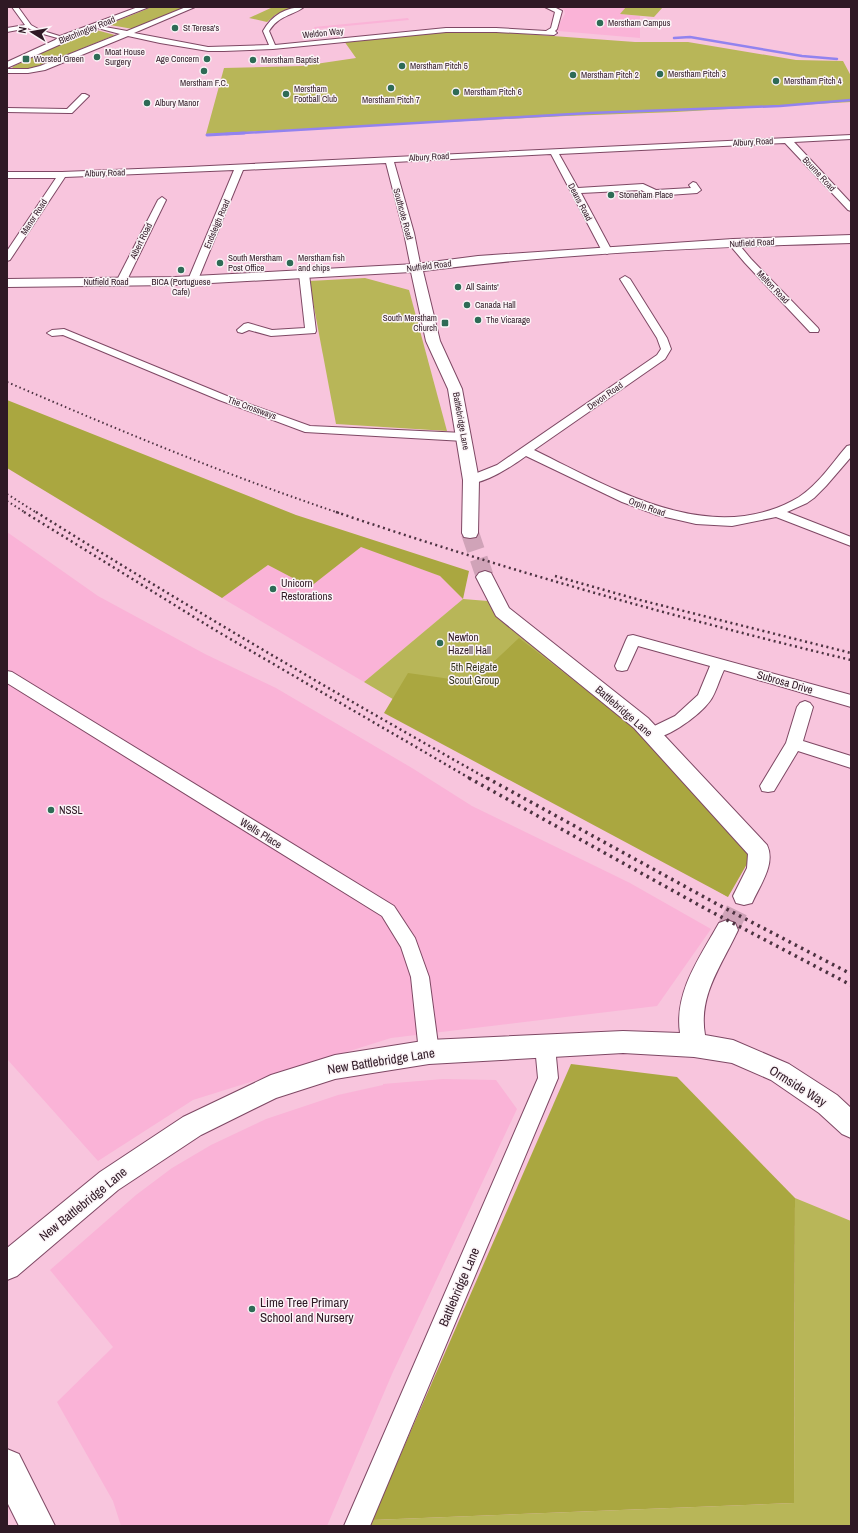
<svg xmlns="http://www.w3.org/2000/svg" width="858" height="1533" font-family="'Archivo Narrow',sans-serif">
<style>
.built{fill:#fab3d7}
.green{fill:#b8b658}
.forest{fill:#aaa740}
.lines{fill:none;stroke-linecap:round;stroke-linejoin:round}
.stream-far1{stroke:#9283ef;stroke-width:2.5}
.stream{stroke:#9283ef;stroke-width:3}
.tertiary-tunnel-far1{stroke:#d0a3b8;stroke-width:18;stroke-dasharray:18 9;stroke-linecap:butt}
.tertiary-tunnel{stroke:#d0a3b8;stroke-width:22;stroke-dasharray:22 12;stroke-linecap:butt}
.minor-casing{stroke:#7e4864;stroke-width:2}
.tertiary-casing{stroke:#7e4864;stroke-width:2}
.primary-casing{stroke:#7e4864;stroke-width:2}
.minor{fill:#fff;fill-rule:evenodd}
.tertiary{fill:#fff;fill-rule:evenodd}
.primary{fill:#fff;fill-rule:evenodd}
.rail-far2{stroke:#4c3240;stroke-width:2;stroke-dasharray:1.5 3;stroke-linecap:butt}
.rail-far1{stroke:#4c3240;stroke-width:2.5;stroke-dasharray:2 3.5;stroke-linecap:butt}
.rail{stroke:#4c3240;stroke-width:3.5;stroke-dasharray:2.5 4.5;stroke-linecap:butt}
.poi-dot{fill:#2e6b56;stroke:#fbf4f7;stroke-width:1.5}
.labels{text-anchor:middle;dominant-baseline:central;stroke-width:3;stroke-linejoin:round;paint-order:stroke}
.far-poi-label{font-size:9px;fill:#2f1925;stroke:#fbf4f7;text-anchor:start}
.far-street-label{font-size:9px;fill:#2f1925;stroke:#fbf4f7}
.poi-label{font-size:11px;fill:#2f1925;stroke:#fbf4f7;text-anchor:start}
.park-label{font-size:11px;fill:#34341d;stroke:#fbf4f7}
.street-label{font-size:11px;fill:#2f1925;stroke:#fbf4f7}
.near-street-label{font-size:13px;fill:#2f1925;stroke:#fbf4f7}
.near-poi-label{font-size:13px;fill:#2f1925;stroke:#fbf4f7;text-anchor:start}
</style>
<rect width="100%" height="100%" fill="#f8c5dd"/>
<!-- built -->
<g class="built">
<path d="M 560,7 L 626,7 L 621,14 L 640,16 L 640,38 L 558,31 L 556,30 L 565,14 L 564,10 Z"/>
<path d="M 408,18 L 409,20 L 315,29 L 314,27 Z"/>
<path d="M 7,532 L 98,596 L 205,654 L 276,688 L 412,768 L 472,806 L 630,883 L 711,929 L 657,1006 L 391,1038 L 193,1100 L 98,1161 L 7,1059 Z"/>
<path d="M 361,546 L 440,576 L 463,599 L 364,682 L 222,598 L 268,565 L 311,586 Z"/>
<path d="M 443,1079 L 496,1080 L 517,1109 L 392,1374 L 327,1526 L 121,1526 L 113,1501 L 57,1402 L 113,1347 L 50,1270 L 136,1195 L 172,1168 L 211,1145 L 266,1119 L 338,1095 L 383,1085 L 383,1084 Z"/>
</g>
<!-- green -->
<g class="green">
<path d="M 152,7 L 186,7 L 133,29 L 110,25 L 112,23 Z"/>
<path d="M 273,7 L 292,8 L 275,15 L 267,22 L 249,18 Z"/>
<path d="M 626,7 L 663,7 L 654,17 L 620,14 Z"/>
<path d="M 96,30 L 115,35 L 34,68 L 23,70 L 14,69 L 12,67 L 61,43 Z"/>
<path d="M 451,32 L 498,32 L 635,42 L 688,42 L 796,60 L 843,61 L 851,76 L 851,102 L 675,112 L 566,116 L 206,134 L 224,68 L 302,66 L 356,58 L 344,41 Z"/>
<path d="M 365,278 L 409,290 L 447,431 L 336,424 L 309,281 Z"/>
<path d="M 463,599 L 488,601 L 657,745 L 728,897 L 364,682 Z"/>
<path d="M 795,1198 L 851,1221 L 851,1526 L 369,1526 L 372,1520 L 794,1503 Z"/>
</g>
<!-- forest -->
<g class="forest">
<path d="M 7,400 L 296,515 L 469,571 L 463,599 L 440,576 L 361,547 L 310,587 L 268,565 L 222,598 L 7,468 Z"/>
<path d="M 519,638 L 657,745 L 751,857 L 728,897 L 384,713 L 408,673 L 472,682 Z"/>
<path d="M 571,1064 L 677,1077 L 795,1198 L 794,1503 L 372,1520 Z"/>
</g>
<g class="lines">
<!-- stream-far1 -->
<g class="stream-far1">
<path d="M 674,38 L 690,37 L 802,56 L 837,59"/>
<path d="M 226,134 L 590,113 L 780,106 L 851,100"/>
</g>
<!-- stream -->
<path class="stream" d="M 207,135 L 244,133"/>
<!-- tertiary-tunnel-far1 -->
<path class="tertiary-tunnel-far1" d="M 470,533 L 485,577"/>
<!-- tertiary-tunnel -->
<path class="tertiary-tunnel" d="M 727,930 L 744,896"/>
<!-- minor casing -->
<g class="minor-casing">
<g id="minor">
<path d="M 12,7 L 18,7 L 31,25 L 40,30 L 66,38 L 61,39 L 36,32 L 28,28 L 7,32 L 7,28 L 25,25 Z"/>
<path d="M 186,7 L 195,7 L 134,33 L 208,47 L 269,45 L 263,31 C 272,15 286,7 304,7 C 292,16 279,15 269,31 L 275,45 L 446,28 L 496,28 L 546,31 L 551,28 L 555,12 L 545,7 L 554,7 L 562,11 L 557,29 L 555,31 L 557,33 L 554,35 L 496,32 L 446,32 L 273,49 L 224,51 L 208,51 L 160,43 L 128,36 L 45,70 L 28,73 L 7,73 L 7,69 L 28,69 L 40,66 L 120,34 L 94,27 L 94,25 L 127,31 Z"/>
<path d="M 82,94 L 85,94 L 89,96 L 72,113 L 69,113 L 7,112 L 7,108 L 67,109 Z"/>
<path d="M 851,135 L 851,139 L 794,142 L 851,203 L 851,211 L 848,210 L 785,143 L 559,154 L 578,188 L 643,184 L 656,190 L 691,188 L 689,185 L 693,182 L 696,183 L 701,190 L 697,193 L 654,196 L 641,190 L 581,193 L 612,251 L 607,254 L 602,251 L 551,154 L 394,162 L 414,233 L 421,268 L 416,271 L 411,268 L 404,233 L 386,163 L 243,170 L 197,282 L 189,282 L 188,280 L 234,170 L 65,177 L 10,260 L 7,261 L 7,251 L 56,178 L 7,178 L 7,172 L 62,172 L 189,167 Z"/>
<path d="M 162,197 L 166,200 L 126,282 L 121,285 L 117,284 L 116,282 L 158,200 Z"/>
<path d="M 733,240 L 736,241 L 751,259 L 818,328 L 819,330 L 818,332 L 810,332 L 745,263 L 728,243 Z"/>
<path d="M 304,271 L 309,274 L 316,331 L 315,333 L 271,336 L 249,330 L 242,333 L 238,332 L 237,330 L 244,324 L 248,323 L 272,330 L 305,328 L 299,274 Z"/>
<path d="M 625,276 L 630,279 L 667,338 L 671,349 L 665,359 L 534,450 C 614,489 712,549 799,497 C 818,485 832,463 847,446 L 851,445 L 851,457 L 826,486 L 814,498 L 807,503 L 787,512 L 851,537 L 851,546 L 776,517 L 732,526 L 696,524 L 657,515 L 622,502 L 526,456 C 514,465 482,486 467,483 L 465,480 L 467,477 L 497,465 L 657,355 L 661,349 L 657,338 L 620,279 Z"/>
<path d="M 64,329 L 227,396 L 310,426 L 464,433 L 468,434 L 470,437 L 468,440 L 464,441 L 305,432 L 219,400 L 63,335 L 52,336 L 47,333 L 52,330 Z"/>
<path d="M 633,635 L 851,695 L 851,707 L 724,670 C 719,680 716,693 710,701 C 700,715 663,743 646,738 L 644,734 L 646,730 L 675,716 L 698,695 L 710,666 L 638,646 L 627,670 L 622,671 L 617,670 L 615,666 L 626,640 L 628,636 Z"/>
<path d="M 7,671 L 12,672 L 394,906 L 415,938 L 429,977 L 439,1052 L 436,1059 L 429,1061 L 422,1059 L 419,1052 L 411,977 L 401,947 L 382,916 L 7,683 Z"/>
<path d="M 805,701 L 810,703 L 813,707 L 803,741 L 851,756 L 851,768 L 798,751 L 774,791 L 768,792 L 762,791 L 760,786 L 786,743 L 797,707 L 800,703 Z"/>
<path d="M 545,1037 L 552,1039 L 555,1046 L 558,1078 L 370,1526 L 344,1526 L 538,1078 L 535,1046 L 538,1039 Z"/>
</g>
</g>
<!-- tertiary casing -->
<g class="tertiary-casing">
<g id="tertiary">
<path d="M 138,7 L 149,7 L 66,40 L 61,44 L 7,68 L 7,62 L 55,40 L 60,36 Z"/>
<path d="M 851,235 L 851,243 C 709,247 564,253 423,271 L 440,341 L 462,389 L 479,480 L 478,533 L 476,537 L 470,538 L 464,537 L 462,533 L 463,480 L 448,389 L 426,341 L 411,272 L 175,285 L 7,287 L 7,279 L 175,277 L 416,264 L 478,256 L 733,239 Z"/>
<path d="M 485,571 L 491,573 L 509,608 L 648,718 L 767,845 C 776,864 760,885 752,903 L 744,905 L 736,903 L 733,896 L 747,868 L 748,854 L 634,728 L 496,616 L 476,577 L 479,573 Z"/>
<path d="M 727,920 L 735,923 L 738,930 C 722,965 698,995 705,1035 L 733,1040 L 789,1064 L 837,1095 L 851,1108 L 851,1138 L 842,1134 L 819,1113 L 771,1080 L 732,1063 L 694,1057 L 623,1053 L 429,1064 L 335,1079 L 276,1098 L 201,1135 L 118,1190 L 17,1276 L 7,1280 L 7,1248 L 100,1172 L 183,1117 L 271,1075 L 335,1055 L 429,1040 L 623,1031 L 680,1033 C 674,992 700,957 719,923 Z"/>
</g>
</g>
<!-- primary casing -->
<g class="primary-casing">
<path id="primary" d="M 7,1449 L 19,1454 L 55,1526 L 19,1526 L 7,1502 Z"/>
</g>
<!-- minor -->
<use href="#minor" class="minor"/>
<!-- tertiary -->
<use href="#tertiary" class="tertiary"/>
<!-- primary -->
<use href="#primary" class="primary"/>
<!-- rail-far2 -->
<g class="rail-far2">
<path d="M 7,382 C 116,429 226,475 339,513"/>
<path d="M 7,494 L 37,513"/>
<path d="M 7,501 L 26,513"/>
</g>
<!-- rail-far1 -->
<g class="rail-far1">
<path d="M 24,512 L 215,630 L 471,779"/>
<path d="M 36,512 C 184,605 335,693 488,779"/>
<path d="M 336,512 C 506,570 676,618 851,660"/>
<path d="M 555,576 L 640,600 L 851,653"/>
</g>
<!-- rail -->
<g class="rail">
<path d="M 469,778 L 708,910 L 851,985"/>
<path d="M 487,778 L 717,904 L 851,974"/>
</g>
</g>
<!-- markers -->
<g class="poi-dot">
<circle cx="600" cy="23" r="4"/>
<circle cx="175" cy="28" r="4"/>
<circle cx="97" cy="57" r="4"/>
<rect x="22" y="55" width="8" height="8" rx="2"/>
<circle cx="207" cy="59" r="4"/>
<circle cx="253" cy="60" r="4"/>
<circle cx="402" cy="66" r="4"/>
<circle cx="204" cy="71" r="4"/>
<circle cx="660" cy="74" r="4"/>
<circle cx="573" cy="75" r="4"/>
<circle cx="776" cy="81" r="4"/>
<circle cx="391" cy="88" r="4"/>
<circle cx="456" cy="92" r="4"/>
<circle cx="286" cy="94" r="4"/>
<circle cx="147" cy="103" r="4"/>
<circle cx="611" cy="195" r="4"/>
<circle cx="220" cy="263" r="4"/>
<circle cx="290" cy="263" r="4"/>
<circle cx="181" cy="270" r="4"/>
<circle cx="458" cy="287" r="4"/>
<circle cx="467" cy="305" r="4"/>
<circle cx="478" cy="320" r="4"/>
<rect x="441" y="319" width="8" height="8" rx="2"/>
<circle cx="273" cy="589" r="4"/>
<circle cx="440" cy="643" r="4"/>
<circle cx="51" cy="810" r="4"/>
<circle cx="252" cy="1309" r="4"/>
</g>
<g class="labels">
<!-- far-poi labels -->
<g class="far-poi-label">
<text x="608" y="23">Merstham Campus</text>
<text x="183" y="28">St Teresa's</text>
<text x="105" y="52">Moat House<tspan x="105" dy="10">Surgery</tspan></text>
<text x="34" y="59">Worsted Green</text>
<text x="199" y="59" text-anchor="end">Age Concern</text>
<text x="261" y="60">Merstham Baptist</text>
<text x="410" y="66">Merstham Pitch 5</text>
<text x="668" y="74">Merstham Pitch 3</text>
<text x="581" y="75">Merstham Pitch 2</text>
<text x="784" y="81">Merstham Pitch 4</text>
<text x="204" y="83" text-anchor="middle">Merstham F.C.</text>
<text x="294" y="89">Merstham<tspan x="294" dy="10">Football Club</tspan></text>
<text x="464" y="92">Merstham Pitch 6</text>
<text x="391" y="100" text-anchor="middle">Merstham Pitch 7</text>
<text x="155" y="103">Albury Manor</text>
<text x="619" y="195">Stoneham Place</text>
<text x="228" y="258">South Merstham<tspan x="228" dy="10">Post Office</tspan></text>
<text x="298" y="258">Merstham fish<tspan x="298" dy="10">and chips</tspan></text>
<text x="181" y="282" text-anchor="middle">BICA (Portuguese<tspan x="181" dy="10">Cafe)</tspan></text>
<text x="466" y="287">All Saints'</text>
<text x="475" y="305">Canada Hall</text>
<text x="437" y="318" text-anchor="end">South Merstham<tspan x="437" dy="10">Church</tspan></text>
<text x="486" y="320">The Vicarage</text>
</g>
<!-- far-street labels -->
<g class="far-street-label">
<text transform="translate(87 30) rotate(-22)">Bletchingley Road</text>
<text transform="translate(323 33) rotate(-6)">Weldon Way</text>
<text transform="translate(753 142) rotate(-3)">Albury Road</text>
<text transform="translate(429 157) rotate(-3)">Albury Road</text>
<text transform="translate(105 173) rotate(-2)">Albury Road</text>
<text transform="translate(819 174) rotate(47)">Bourne Road</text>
<text transform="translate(580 202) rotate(62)">Deans Road</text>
<text transform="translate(403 214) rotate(75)">Southcote Road</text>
<text transform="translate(34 217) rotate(-57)">Manor Road</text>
<text transform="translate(217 224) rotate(-67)">Endsleigh Road</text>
<text transform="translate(141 241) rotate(-64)">Albert Road</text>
<text transform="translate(752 243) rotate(-3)">Nutfield Road</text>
<text transform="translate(429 266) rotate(-7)">Nutfield Road</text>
<text x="106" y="282">Nutfield Road</text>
<text transform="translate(773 287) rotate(46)">Melton Road</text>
<text transform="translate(605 396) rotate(-35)">Devon Road</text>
<text transform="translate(252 408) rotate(20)">The Crossways</text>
<text transform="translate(461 421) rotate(80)">Battlebridge Lane</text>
<text transform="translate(647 507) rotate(20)">Orpin Road</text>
</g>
<!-- poi labels -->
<g class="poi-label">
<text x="281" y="583">Unicorn<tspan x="281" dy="13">Restorations</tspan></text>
<text x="448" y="637">Newton<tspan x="448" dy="13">Hazell Hall</tspan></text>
<text x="59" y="810">NSSL</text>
</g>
<!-- park labels -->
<g class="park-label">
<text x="474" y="667">5th Reigate<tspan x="474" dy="13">Scout Group</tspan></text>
</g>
<!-- street labels -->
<g class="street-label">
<text transform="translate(785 682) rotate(16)">Subrosa Drive</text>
<text transform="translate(624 711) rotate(41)">Battlebridge Lane</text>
<text transform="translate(261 833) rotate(32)">Wells Place</text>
</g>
<!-- near-street labels -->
<g class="near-street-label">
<text transform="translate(381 1061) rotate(-9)">New Battlebridge Lane</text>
<text transform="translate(798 1086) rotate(32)">Ormside Way</text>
<text transform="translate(83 1204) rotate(-39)">New Battlebridge Lane</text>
<text transform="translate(459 1287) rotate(-67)">Battlebridge Lane</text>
</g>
<!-- near-poi labels -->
<g class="near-poi-label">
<text x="260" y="1302">Lime Tree Primary<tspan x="260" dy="15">School and Nursery</tspan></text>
</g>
</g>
<!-- border -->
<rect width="858" height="1533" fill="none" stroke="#2f1925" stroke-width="16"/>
<!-- north arrow -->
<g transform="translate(32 32) rotate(281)" stroke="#fbf4f7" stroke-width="3" paint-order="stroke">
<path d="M0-3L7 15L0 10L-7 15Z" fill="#2f1925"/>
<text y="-6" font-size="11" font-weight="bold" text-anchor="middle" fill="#2f1925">N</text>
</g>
</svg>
